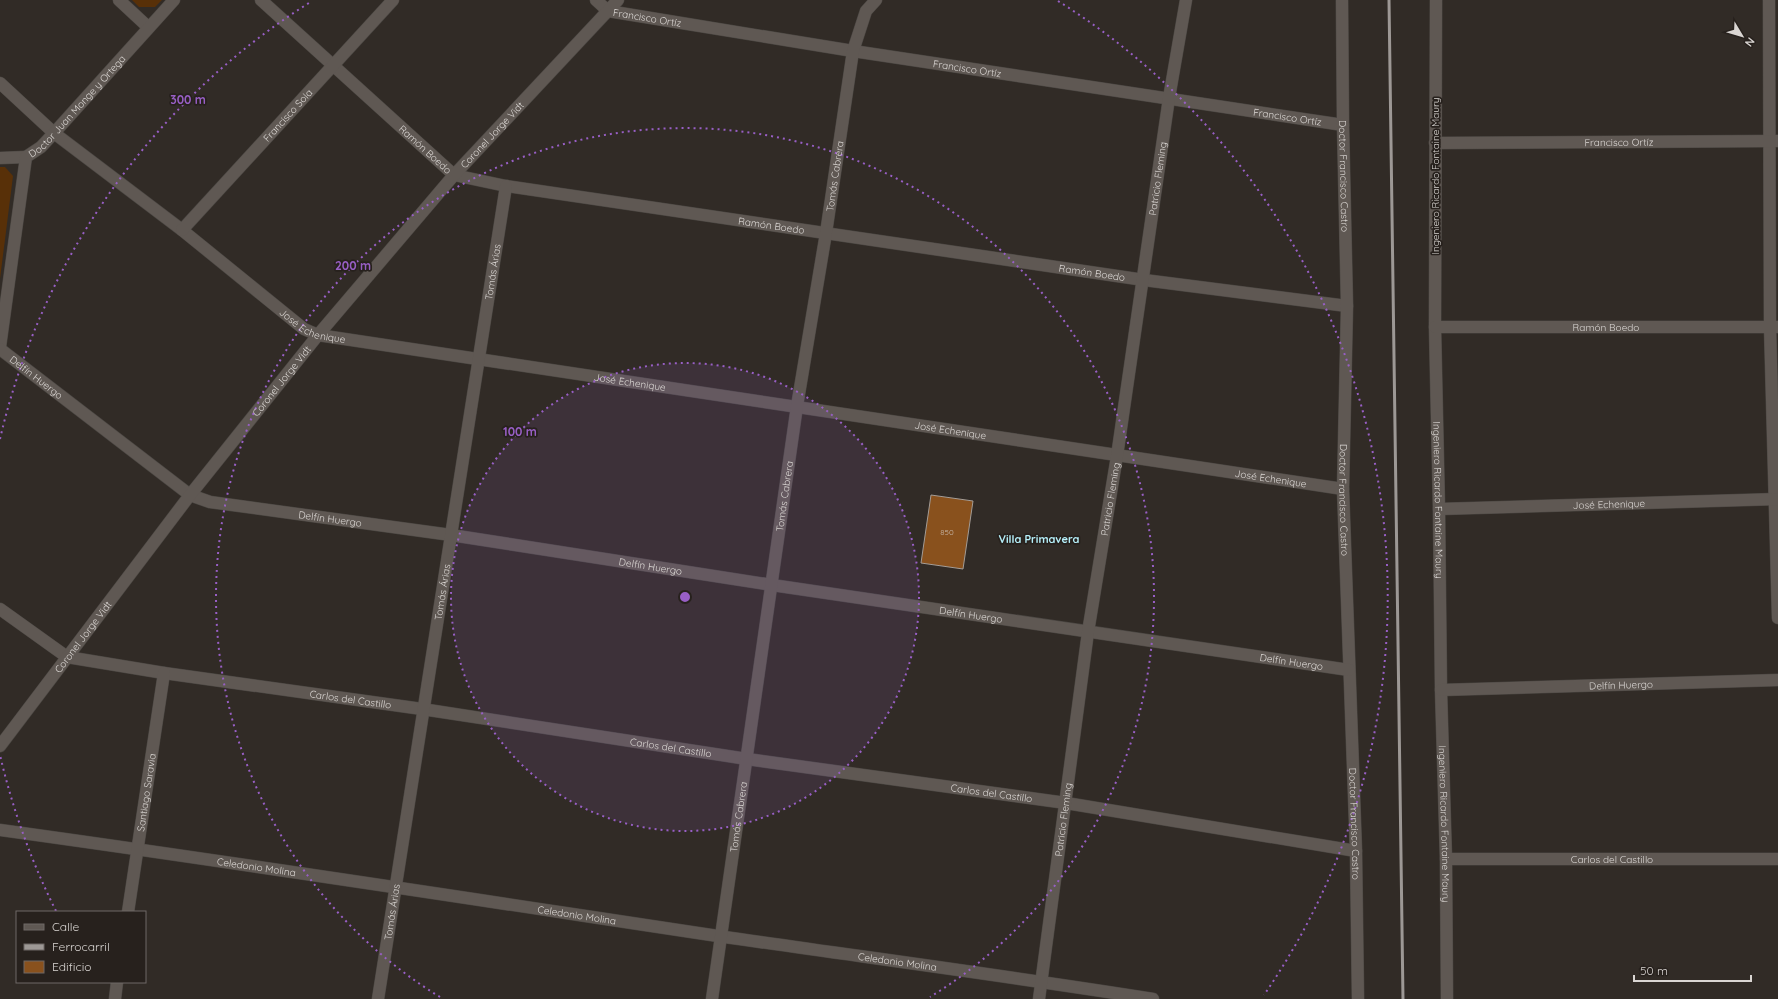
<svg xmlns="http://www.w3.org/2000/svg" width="1778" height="999" font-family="Quicksand,sans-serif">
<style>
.green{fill:#583008}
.building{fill:#89511d;stroke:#a39c96}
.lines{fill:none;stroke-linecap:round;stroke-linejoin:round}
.minor-casing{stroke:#4a4642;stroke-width:13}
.minor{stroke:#5f5853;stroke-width:12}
.rail{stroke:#9d9895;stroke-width:3}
.ring{fill:none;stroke:#985fc5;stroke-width:2;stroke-dasharray:2 4}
.labels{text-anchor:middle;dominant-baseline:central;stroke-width:3.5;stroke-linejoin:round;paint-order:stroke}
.number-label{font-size:8px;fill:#c6b5a6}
.street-label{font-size:10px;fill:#dad6d3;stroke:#27211d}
.neighbourhood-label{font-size:11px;font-weight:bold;fill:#b6f0fa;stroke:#27211d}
.centre{fill:#985fc5;stroke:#27211d;stroke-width:2}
.ring-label{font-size:12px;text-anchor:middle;font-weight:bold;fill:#985fc5;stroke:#27211d;stroke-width:3.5;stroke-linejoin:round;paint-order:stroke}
</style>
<rect width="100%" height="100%" fill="#312b26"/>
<!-- green -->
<g class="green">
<path d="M 132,0 L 162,0 L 155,7 L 139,7 Z"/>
<path d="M 0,167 L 5,167 L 13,176 L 0,279 Z"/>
</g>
<!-- building -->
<path class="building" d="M 931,495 L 973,501 L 963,569 L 921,563 Z"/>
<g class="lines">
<!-- minor casing -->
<g class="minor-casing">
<g id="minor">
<path d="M 119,0 L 148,27"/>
<path id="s1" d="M 261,0 L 454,175 L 506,186 L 1144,280 L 1347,306"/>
<path id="s2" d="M 596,0 L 608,11 L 853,51 L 1343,125"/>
<path id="s3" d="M 1342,0 L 1343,125 L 1347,306 L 1343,489 L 1356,851 L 1358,999"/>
<path id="s4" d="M 1436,0 L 1435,327 L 1439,509 L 1441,690 L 1446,859 L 1447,999"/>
<path d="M 1769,0 L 1770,327 L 1778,618"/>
<path id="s5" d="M 0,83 L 54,133 L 182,230 L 304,329 L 318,335 L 1343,489"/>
<path id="s6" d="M 1435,143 L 1777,141"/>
<path d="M 0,158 L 26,157"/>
<path id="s7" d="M 182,230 L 393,0"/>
<path id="s8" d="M 1435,327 L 1777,327"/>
<path id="s9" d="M 0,347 L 26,157 L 41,147 L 54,133 L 174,0"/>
<path id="s10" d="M 0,349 L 190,495 L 210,502 L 451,535 L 772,585 L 1349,670"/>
<path id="s11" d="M 1439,509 L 1778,499"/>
<path id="s12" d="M 0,609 L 67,657 L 164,673 L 422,709 L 747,759 L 1066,803 L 1356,851"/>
<path id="s13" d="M 1441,690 L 1778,680"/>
<path id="s14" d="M 0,746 L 190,495 L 318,335 L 454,175 L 618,0"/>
<path id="s15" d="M 0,830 C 240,863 479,900 718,936 C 863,957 1008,976 1153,999"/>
<path id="s16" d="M 1446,859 L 1778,859"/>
<path id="s17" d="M 128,912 L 164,673"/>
<path d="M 115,999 L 117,982"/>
<path id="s18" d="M 378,999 L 506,186"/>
<path id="s19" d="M 712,999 L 797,406 L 826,233 L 853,51 L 866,11 L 876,0"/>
<path id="s20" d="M 1039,999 L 1088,632 L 1117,456 L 1169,98 L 1186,0"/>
</g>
</g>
<!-- minor -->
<use href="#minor" class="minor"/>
<!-- rail -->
<path class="rail" d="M 1389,0 L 1403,999"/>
</g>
<!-- distance rings -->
<circle cx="685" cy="597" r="234" fill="#985fc5" fill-opacity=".12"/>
<g class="ring">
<circle cx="685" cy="597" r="234"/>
<path d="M440 997A469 469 0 1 1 930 997"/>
<path d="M56 911A703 703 0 0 1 0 755M0 439A703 703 0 0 1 312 1M1058 1A703 703 0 0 1 1264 995"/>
</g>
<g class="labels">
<!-- number labels -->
<g class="number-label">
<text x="947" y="532">850</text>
</g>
<!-- street labels -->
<g class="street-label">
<text stroke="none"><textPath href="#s2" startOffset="56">Francisco Ortíz</textPath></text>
<text stroke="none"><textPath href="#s2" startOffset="380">Francisco Ortíz</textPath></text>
<text stroke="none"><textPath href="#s9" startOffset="264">Doctor Juan Monge y Ortega</textPath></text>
<text stroke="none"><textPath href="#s7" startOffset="156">Francisco Sola</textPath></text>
<text stroke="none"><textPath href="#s2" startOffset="704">Francisco Ortíz</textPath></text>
<text stroke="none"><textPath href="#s14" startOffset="785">Coronel Jorge Vidt</textPath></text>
<text stroke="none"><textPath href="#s6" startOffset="184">Francisco Ortíz</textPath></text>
<text stroke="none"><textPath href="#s1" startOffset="222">Ramón Boedo</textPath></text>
<text stroke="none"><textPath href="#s19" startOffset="832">Tomás Cabrera</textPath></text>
<text stroke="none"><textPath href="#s3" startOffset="176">Doctor Francisco Castro</textPath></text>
<text transform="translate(1435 176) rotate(-90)">Ingeniero Ricardo Fontaine Maury</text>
<text stroke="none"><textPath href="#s20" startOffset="829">Patricio Fleming</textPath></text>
<text stroke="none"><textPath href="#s1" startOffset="582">Ramón Boedo</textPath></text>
<text stroke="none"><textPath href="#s18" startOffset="736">Tomás Árias</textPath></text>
<text stroke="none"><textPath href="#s1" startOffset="906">Ramón Boedo</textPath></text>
<text stroke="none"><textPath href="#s5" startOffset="398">José Echenique</textPath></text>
<text stroke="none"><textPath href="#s8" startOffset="171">Ramón Boedo</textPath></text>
<text stroke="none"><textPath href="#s10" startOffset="46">Delfín Huergo</textPath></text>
<text stroke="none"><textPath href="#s14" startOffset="461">Coronel Jorge Vidt</textPath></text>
<text stroke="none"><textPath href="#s5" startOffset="722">José Echenique</textPath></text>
<text stroke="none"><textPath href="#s5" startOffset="1046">José Echenique</textPath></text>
<text stroke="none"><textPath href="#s5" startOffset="1370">José Echenique</textPath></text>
<text stroke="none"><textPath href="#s19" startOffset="508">Tomás Cabrera</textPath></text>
<text stroke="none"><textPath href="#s20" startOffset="505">Patricio Fleming</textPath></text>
<text stroke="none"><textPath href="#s3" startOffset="500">Doctor Francisco Castro</textPath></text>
<text stroke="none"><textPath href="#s4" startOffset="500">Ingeniero Ricardo Fontaine Maury</textPath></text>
<text stroke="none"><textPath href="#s11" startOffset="170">José Echenique</textPath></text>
<text stroke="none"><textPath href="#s10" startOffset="382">Delfín Huergo</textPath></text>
<text stroke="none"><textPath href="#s10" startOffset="706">Delfín Huergo</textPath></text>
<text stroke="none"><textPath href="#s18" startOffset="412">Tomás Árias</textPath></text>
<text stroke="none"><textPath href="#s10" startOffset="1030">Delfín Huergo</textPath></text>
<text stroke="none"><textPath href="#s14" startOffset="137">Coronel Jorge Vidt</textPath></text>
<text stroke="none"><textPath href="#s10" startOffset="1354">Delfín Huergo</textPath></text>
<text stroke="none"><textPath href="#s13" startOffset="180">Delfín Huergo</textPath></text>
<text stroke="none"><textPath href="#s12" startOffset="369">Carlos del Castillo</textPath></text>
<text stroke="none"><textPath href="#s12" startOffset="693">Carlos del Castillo</textPath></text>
<text stroke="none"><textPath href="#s17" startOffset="121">Santiago Saravia</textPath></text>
<text stroke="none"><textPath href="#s12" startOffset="1017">Carlos del Castillo</textPath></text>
<text stroke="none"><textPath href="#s19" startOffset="184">Tomás Cabrera</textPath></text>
<text stroke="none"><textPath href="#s20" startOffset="181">Patricio Fleming</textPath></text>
<text stroke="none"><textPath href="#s3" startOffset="824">Doctor Francisco Castro</textPath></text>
<text stroke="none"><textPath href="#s4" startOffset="824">Ingeniero Ricardo Fontaine Maury</textPath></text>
<text stroke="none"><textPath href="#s16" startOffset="166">Carlos del Castillo</textPath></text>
<text stroke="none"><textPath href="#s15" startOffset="259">Celedonio Molina</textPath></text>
<text stroke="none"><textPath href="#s18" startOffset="88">Tomás Árias</textPath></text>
<text stroke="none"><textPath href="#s15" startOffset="583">Celedonio Molina</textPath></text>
<text stroke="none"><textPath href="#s15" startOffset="907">Celedonio Molina</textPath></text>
</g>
<!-- neighbourhood labels -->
<g class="neighbourhood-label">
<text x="1039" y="539">Villa Primavera</text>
</g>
</g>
<circle cx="685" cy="597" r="6" class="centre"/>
<g class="ring-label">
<text x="188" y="104">300 m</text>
<text x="353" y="270">200 m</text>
<text x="520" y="436">100 m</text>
</g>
<!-- legend -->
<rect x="16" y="911" width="130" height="72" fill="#27211d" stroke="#6f6966"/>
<rect x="24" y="924" width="20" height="6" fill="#5f5853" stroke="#6f6966"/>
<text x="52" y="931" font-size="12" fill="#dad6d3">Calle</text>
<rect x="24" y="944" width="20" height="6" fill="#9d9895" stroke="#6f6966"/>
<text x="52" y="951" font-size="12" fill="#dad6d3">Ferrocarril</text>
<rect x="24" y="961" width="20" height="12" fill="#89511d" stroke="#6f6966"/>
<text x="52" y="971" font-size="12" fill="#dad6d3">Edificio</text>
<!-- north arrow -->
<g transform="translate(1742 36) rotate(128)" stroke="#27211d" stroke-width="3" paint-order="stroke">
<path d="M0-3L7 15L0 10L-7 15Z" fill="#dad6d3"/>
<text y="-6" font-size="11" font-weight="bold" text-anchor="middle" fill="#dad6d3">N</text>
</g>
<!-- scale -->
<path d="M1634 975v6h117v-6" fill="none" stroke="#dad6d3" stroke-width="2"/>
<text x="1640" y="975" font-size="12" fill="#dad6d3" stroke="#27211d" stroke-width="3" paint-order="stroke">50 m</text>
</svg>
